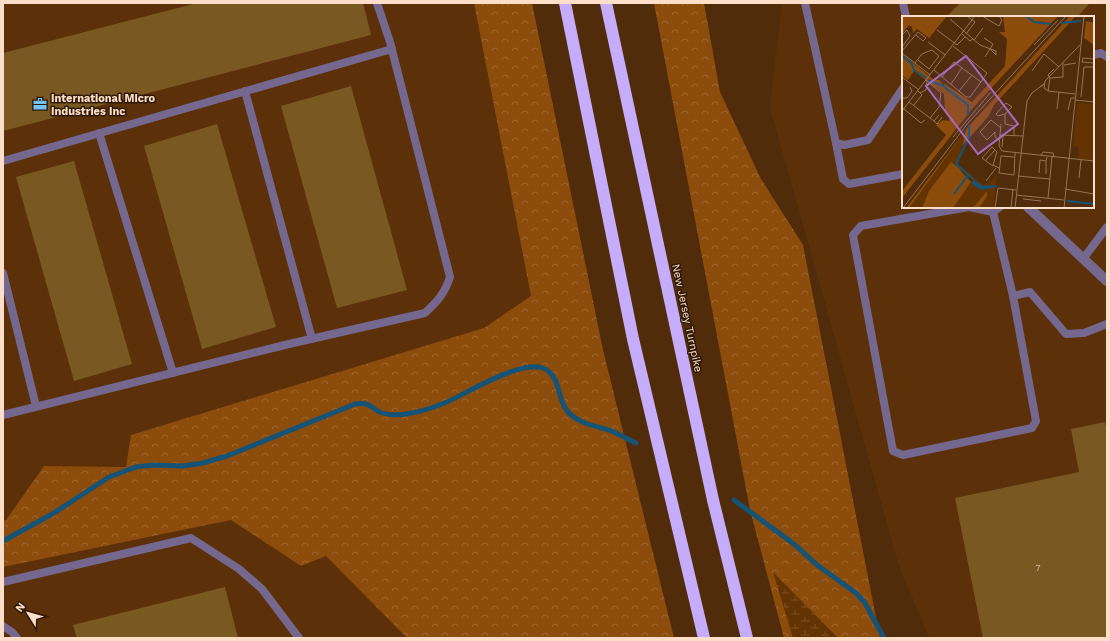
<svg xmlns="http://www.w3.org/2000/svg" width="1110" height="641" font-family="'Work Sans',sans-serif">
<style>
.built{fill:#5c310a;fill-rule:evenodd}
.forest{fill:url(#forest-crowns)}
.wetland{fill:url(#wetland-marsh)}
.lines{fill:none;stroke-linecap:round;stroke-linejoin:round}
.stream{stroke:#155476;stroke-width:5}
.building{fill:#795821}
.lane{stroke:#74688f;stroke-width:8}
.street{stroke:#74688f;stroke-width:10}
.highway{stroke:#c5adfb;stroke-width:12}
.labels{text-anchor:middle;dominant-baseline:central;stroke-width:3;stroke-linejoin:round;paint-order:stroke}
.number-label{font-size:9px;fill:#dcbd9f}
.poi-label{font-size:11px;font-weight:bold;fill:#fddfc9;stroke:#2e1807;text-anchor:start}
.street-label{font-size:11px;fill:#fddfc9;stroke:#2e1807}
.inset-river{fill:none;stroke:#155476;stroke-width:2}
.inset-road{fill:none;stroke:#967456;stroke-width:1}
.view{fill:#a86bc2;fill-opacity:0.15;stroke:#a86bc2;stroke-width:2}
.inset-edge{fill:none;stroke:#fddfc9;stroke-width:2}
</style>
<defs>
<pattern id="forest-crowns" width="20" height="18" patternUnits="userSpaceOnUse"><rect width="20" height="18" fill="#8c4c0b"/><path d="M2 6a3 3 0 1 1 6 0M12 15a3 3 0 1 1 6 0" fill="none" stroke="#9d652d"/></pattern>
<pattern id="wetland-marsh" width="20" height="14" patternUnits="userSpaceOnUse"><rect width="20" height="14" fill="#633302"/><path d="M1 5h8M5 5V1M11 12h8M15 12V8" fill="none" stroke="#7a5026"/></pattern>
</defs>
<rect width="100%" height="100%" fill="#512c0a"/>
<!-- built -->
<g class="built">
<path d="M 3,3 L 474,3 L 531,296 L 484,328 L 126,467 L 44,466 L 6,520 L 3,521 Z"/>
<path d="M 782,3 L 1107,3 L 1107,638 L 929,638 L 898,563 L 770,107 ZM 903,17 L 1093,17 L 1093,207 L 903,207 Z"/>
<path d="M 231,520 L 301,565 L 326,556 L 407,638 L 3,638 L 3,567 Z"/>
</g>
<!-- forest -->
<g class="forest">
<path d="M 474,3 L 532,3 L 603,350 L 674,638 L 407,638 L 326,556 L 301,566 L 231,520 L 3,567 L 3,521 L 6,520 L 44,466 L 126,467 L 131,435 L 484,328 L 531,296 Z"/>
<path d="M 654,3 L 704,3 L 720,92 L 761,179 L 803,245 L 880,638 L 784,638 L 750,510 Z"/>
</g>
<!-- wetland -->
<path class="wetland" d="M 773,572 L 838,638 L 793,638 Z"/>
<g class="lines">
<!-- stream -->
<g class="stream">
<path d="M 734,500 L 794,544 L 817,565 L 856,593 L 865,603 L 884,638"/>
<path d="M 3,541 L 54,513 L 109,477 L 136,467 L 153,465 L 183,466 L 203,463 L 227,456 L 355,404 C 373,402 369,408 382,413 C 400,419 431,409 447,402 C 469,392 521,360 543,368 C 562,376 556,399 568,412 C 580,425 599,426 614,432 C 622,436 629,440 636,443"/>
</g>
</g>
<!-- building -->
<g class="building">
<path d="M 197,3 L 363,3 L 371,35 L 3,131 L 3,53 Z"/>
<path d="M 960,3 L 1090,3 L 1077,17 L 946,17 Z"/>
<path d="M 351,86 L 407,290 L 337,308 L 281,106 Z"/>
<path d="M 217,124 L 276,327 L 202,349 L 144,146 Z"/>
<path d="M 74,161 L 132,364 L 74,381 L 16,177 Z"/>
<path d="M 1105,422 L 1107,431 L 1107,638 L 983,638 L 955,498 L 1079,472 L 1071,429 Z"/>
<path d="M 225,587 L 238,638 L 77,638 L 73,625 Z"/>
</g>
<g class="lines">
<!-- lane -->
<g class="lane">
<path d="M 805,3 L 836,143 L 844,145 L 868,140 L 903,88"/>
<path d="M 903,3 L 906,17"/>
<path d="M 1093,55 L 1101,53 L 1107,57"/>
<path d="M 245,91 L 312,339"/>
<path d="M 99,133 L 173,373"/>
<path d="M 836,143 L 843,179 L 849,184 L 903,174"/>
<path d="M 3,161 L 392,49"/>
<path d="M 1000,207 L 993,212 L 969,207 L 861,226 L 853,235 L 893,451 L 903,455 L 1032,428 L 1036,421 L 1013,296 L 1030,292 L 1066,334 L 1084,333 L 1107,324"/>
<path d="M 993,212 L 1013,296"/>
<path d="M 1083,259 L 1107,227"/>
<path d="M 3,273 L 36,406"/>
<path d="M 3,415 L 289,344 L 425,313 C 437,302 445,293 450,277 L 390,42 L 377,3"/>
<path d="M 3,582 L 191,538 L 239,569 L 262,589 L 299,638"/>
<path d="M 3,626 L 12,632 L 17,638"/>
</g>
<!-- street -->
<path class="street" d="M 1028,207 L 1107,281"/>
<!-- highway -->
<g class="highway">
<path d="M 565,3 L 633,339 L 704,638"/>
<path d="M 606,3 L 713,500 L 747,638"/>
</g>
</g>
<!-- icons -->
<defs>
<g id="office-bare" transform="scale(1.08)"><path d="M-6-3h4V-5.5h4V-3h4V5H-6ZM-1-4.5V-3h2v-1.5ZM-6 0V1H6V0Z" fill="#70c1f4" stroke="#2e1807" stroke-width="2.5" paint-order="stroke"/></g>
</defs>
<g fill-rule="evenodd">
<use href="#office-bare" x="40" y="104"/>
</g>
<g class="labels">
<!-- number labels -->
<g class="number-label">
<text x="1038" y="568">7</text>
</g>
<!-- poi labels -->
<g class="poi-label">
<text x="51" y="98">International Micro<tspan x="51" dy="13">Industries Inc</tspan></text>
</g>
<!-- street labels -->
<g class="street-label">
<text transform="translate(687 318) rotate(78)">New Jersey Turnpike</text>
</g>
</g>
<!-- overview -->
<g transform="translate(902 16)">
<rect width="192" height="192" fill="#512c0a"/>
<path d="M 175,87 L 192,88 L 192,144 L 176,143 L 177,131 L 171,130 Z" fill="#633302"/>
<path d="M 0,0 L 45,0 L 27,22 L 15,13 L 11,17 L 10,11 L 7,9 L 0,18 ZM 101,0 L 156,0 L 70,93 L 0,182 L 0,175 L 44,119 L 34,109 L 41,104 L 47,105 L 48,101 L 43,95 L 42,78 L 12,55 L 6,64 L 0,59 L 0,38 L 32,64 L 37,64 L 41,69 L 43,68 L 70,86 L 103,50 L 105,23 L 97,16 L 103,16 ZM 168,0 L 174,0 L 92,89 L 86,101 L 60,130 L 54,145 L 59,155 L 71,168 L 91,174 L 77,192 L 4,192 L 67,110 ZM 184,5 L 192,7 L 192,29 L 182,22 Z" fill="#8c4c0b"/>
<path d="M 64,114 L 56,149 L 82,169 L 95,160 L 91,192 L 77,192 L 85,180 L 85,175 L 71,192 L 51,192 L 71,163 L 49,146 L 27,175 L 20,192 L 7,192 Z" fill="#633302"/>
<path d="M 71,163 L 81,170 L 94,169 L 95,171 L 79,174 L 70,168 Z" fill="#155476"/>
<path class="inset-river" d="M 124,0 L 132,6 L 149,8M 159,7 L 179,5M 0,40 L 10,48 L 12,54 L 24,62M 26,64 L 41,70 L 66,89 L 66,99M 67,109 L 67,121 L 54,148 L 71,163M 52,178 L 66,159M 165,185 L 192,188"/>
<path class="inset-road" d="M 80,0 L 97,10 L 100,4 L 97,0M 48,3 L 78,29 L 94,35 L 94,39 L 88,33M 35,14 L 55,29 L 63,21M 60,18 L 68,25 L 71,23M 64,18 L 73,6 L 65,0M 0,19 L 5,14 L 8,20 L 0,31M 82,22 L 91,28 L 83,41M 72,24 L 81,12M 26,26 L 43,39M 132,29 L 156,4M 0,35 L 16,16 L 24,22 L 21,25 L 14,19M 0,37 L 28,59M 192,43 L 181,42 L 180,46 L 192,47M 13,47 L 19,39 L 22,37 L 30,34 L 37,40 L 27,53 L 16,44M 162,49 L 174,47M 152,53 L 146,59 L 148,62 L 146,75 L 173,78M 32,54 L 64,81 L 68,81 L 79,66 L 85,57 L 51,30M 130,55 L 142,38 L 157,51M 0,61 L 17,74M 40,61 L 52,46 L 79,66M 148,62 L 161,61 L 161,47M 49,68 L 60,52M 57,75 L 70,59M 146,75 L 142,72 L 143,65 L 178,29M 18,77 L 24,74 L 25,65M 179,81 L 182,51 L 192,51M 0,82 L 5,82 L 10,75 L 8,71M 173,84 L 192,86M 7,86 L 28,102 L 37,91 L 39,77 L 24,64M 104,87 L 110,91 L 103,98 L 96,100 L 94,98 ZM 12,89 L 20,79 L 16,75M 2,93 L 19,107 L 23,104M 155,93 L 157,76M 166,94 L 169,82 L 173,82M 0,95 L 73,0M 103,98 L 103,108 L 112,110 L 112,119M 28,102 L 32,105 L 37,99M 32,105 L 35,108 L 40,101M 99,108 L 97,130 L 100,135 L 192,145M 98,119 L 121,120M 51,121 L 89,76M 98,125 L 93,121 L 93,116 L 85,124 L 78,116 L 89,104 L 99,112M 100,131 L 101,119M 95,136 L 91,149 L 97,152M 139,140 L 141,136 L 151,137 L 152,141M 112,141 L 99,140 L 97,157 L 112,159 L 113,137M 83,145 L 93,134M 91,150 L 80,142 L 90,131 L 95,136M 137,157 L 138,144 L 144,145 L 145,141M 144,158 L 144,145M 116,160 L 148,163M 177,162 L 179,144M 84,165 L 94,152M 163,173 L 192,178M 114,179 L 162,184M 146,182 L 150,141M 121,183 L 139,185M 1,192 L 66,107 L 164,0M 93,192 L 96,172 L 114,174M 109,192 L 111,173M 113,192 L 125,85 L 130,77 L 142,68 L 138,71M 162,192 L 182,0"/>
<path class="view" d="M 64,40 L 116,108 L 76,138 L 24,70 Z"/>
<rect width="192" height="192" class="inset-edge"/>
</g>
<!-- border -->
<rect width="1110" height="641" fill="none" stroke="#fddfc9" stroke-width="8"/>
<!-- north arrow -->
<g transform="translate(28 613) rotate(307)" stroke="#2e1807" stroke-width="3" paint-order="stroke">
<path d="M0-3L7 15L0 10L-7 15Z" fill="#fddfc9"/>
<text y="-6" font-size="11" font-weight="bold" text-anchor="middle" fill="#fddfc9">N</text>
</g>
</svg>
